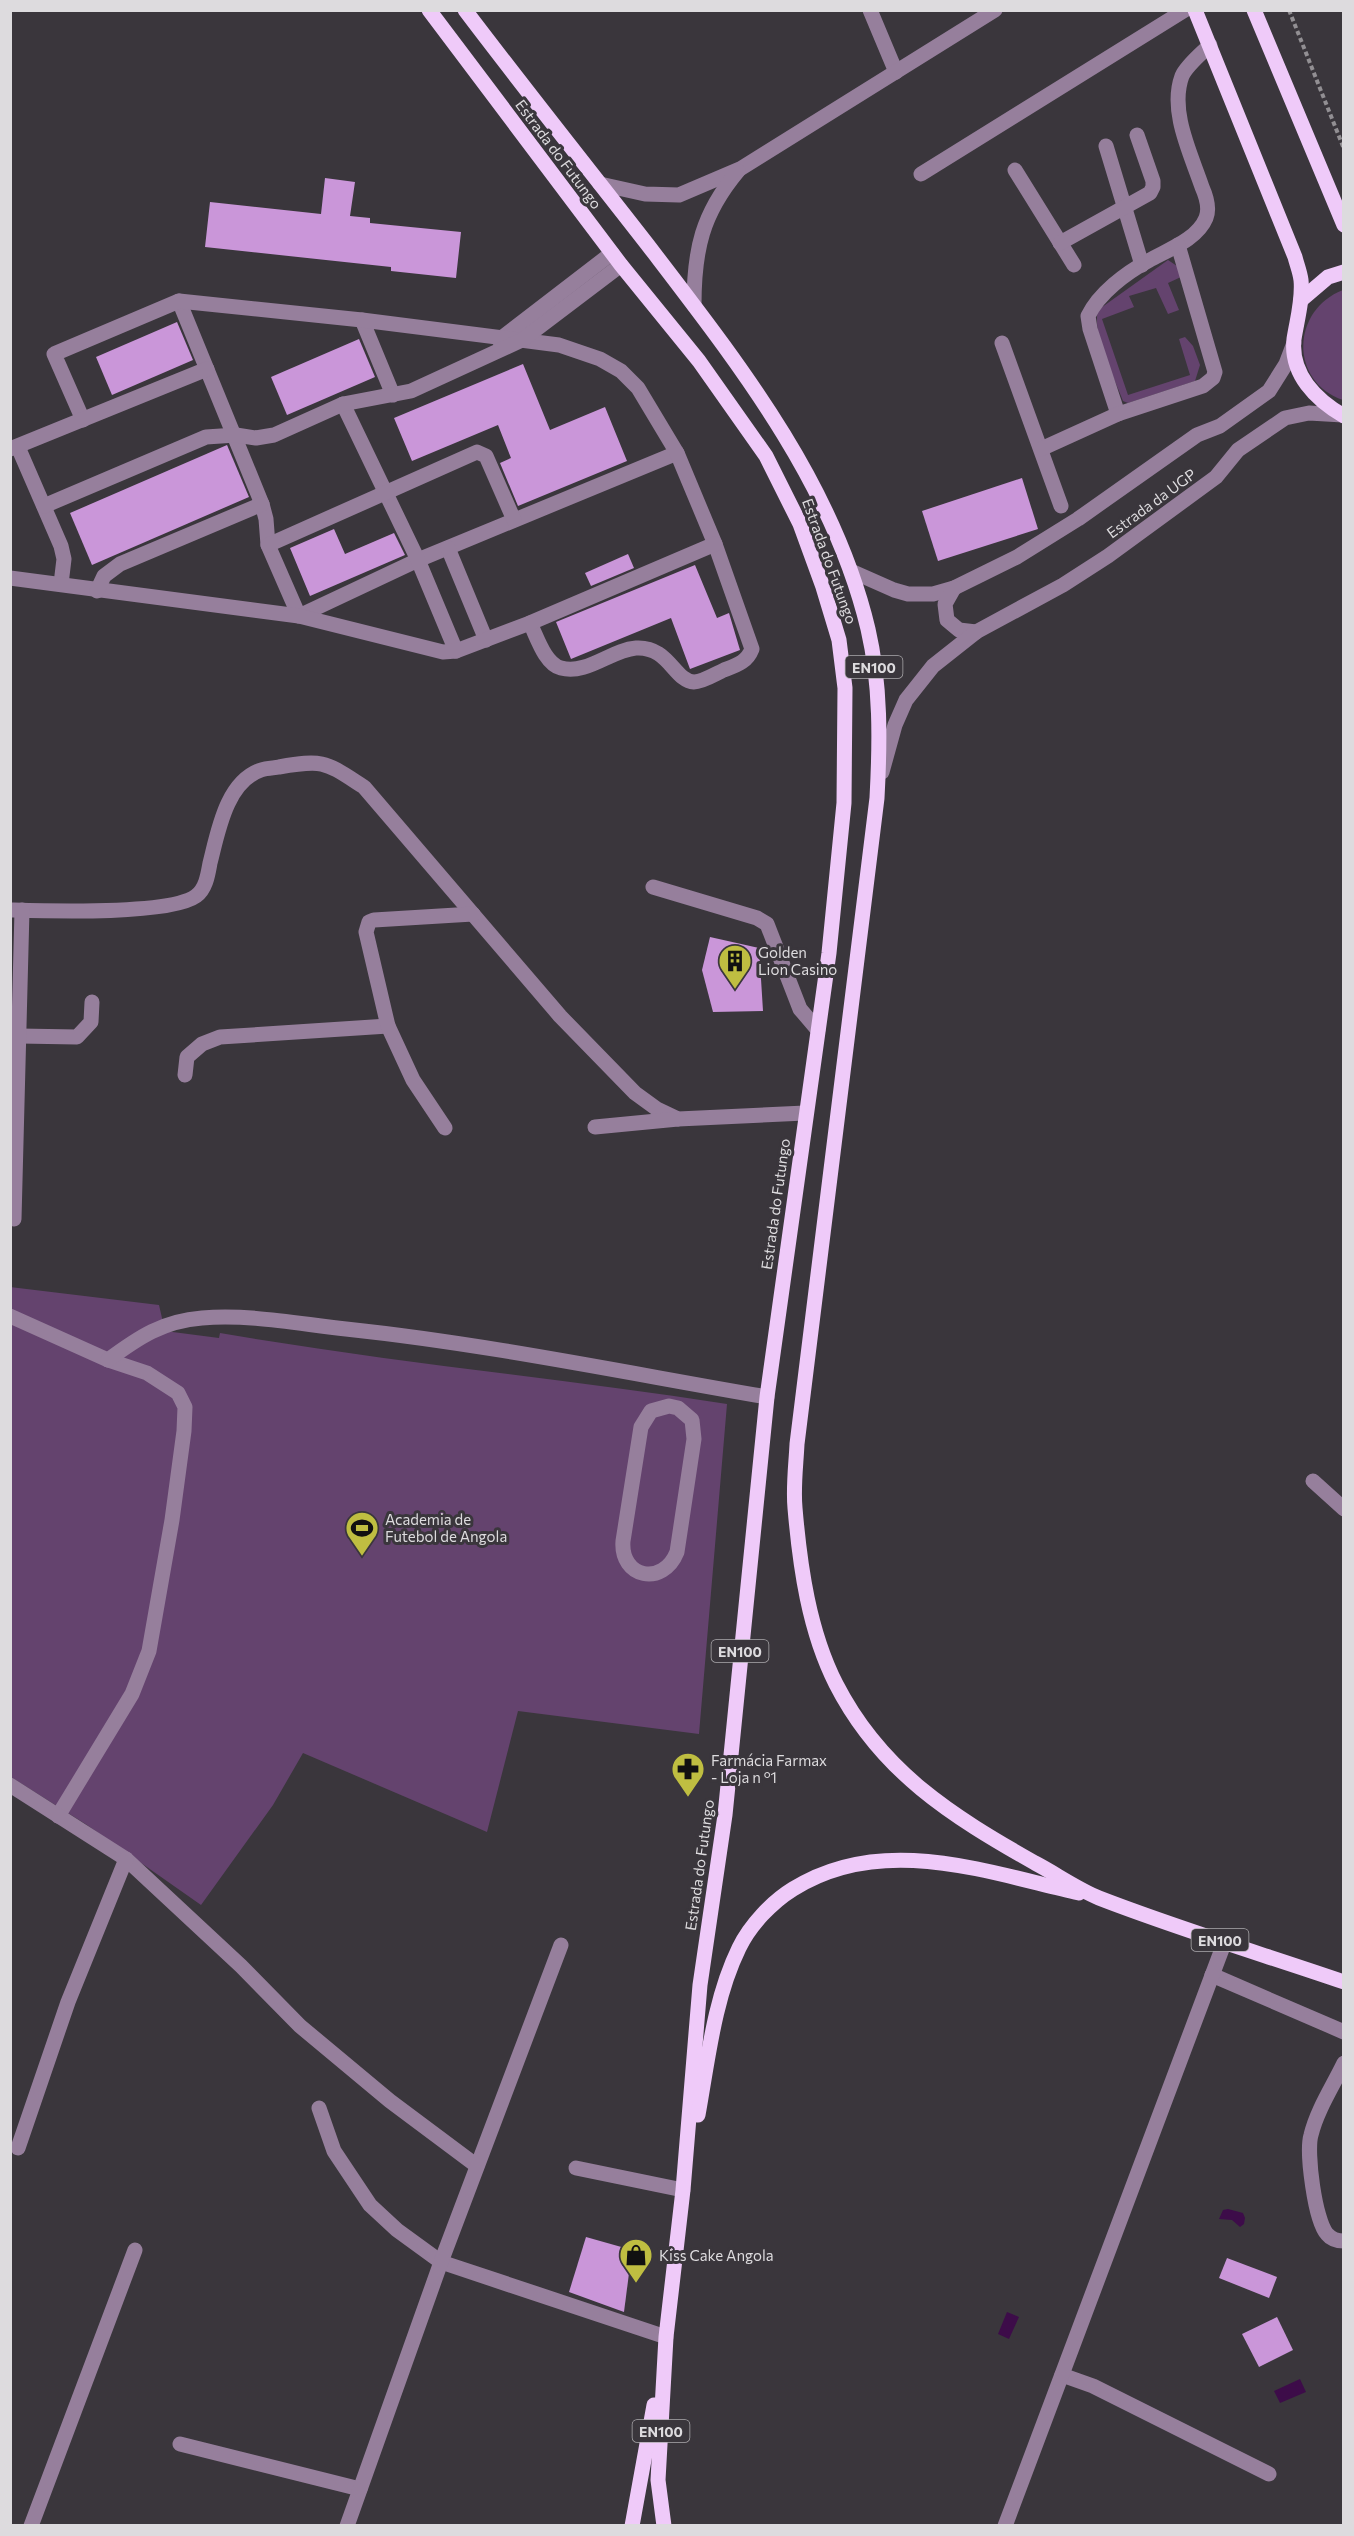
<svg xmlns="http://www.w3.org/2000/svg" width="1354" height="2536" font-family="Commissioner,sans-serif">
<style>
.green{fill:#64436e}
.water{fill:#3d0c49}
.building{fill:#ca96d9}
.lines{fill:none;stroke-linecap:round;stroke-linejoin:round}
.path{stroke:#928f93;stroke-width:4;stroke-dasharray:4.5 3;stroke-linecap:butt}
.minor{stroke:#967f9c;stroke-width:15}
.major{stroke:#efcaf9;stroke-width:15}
.labels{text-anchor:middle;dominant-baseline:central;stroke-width:6;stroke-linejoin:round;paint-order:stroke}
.shield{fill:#3a363c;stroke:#acaaad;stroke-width:1.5}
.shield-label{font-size:14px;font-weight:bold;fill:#dddbde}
.street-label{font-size:15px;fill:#dddbde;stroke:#3a363c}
.poi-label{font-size:15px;fill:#dddbde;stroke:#3a363c;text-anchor:start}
</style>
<rect width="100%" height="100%" fill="#3a363c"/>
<!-- green -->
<g class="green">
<path d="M 1168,260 L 1177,266 L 1181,277 L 1168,283 L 1179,310 L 1168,314 L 1156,288 L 1129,296 L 1134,307 L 1102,319 L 1128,395 L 1190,375 L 1179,339 L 1185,337 L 1193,346 L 1200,365 L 1195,381 L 1128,403 L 1123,401 L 1121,396 C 1112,372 1092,334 1098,310 Z"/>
<path d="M 1343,290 L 1343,400 C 1289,382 1291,310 1343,290 Z"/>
<path d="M 10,1287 L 159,1305 L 165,1331 L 219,1338 L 220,1333 C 388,1362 558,1378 727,1404 L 699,1734 L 518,1711 L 487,1832 L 303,1753 L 273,1805 L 201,1905 L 87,1825 L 11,1777 Z"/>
</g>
<!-- water -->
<g class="water">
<path d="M 1228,2209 L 1243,2213 L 1245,2218 L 1244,2224 L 1240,2227 L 1232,2220 L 1219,2219 L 1223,2210 Z"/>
<path d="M 1007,2312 L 1019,2317 L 1009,2339 L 998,2334 Z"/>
<path d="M 1300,2379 L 1306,2392 L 1280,2403 L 1274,2391 Z"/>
</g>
<!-- building -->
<g class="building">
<path d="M 325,178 L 355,182 L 350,216 L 370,218 L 370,223 L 461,232 L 456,278 L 391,271 L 391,267 L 205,247 L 210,202 L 321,214 Z"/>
<path d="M 177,322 L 193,360 L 112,395 L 96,357 Z"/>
<path d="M 359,339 L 375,377 L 287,415 L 271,377 Z"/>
<path d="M 523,364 L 550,430 L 605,407 L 627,461 L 518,506 L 500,463 L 511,458 L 498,425 L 412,461 L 394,418 Z"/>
<path d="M 227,445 L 249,497 L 92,565 L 70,513 Z"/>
<path d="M 1022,478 L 1038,529 L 938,561 L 922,511 Z"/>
<path d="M 334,529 L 345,554 L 394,533 L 405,555 L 310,596 L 290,548 Z"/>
<path d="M 628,554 L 634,568 L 591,586 L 585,573 Z"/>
<path d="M 695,565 L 717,618 L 729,613 L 740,650 L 690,669 L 671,618 L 571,659 L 556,622 Z"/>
<path d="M 710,937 L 759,948 L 763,1011 L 713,1012 L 702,970 Z"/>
<path d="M 586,2237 L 632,2250 L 624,2312 L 569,2292 Z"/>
<path d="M 1227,2258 L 1277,2277 L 1269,2298 L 1219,2278 Z"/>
<path d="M 1277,2317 L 1293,2350 L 1259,2367 L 1242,2334 Z"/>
</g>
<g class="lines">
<!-- path -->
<path class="path" d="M 1289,10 L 1344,149"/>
<!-- minor -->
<g class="minor">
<path d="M 870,10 L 896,72"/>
<path d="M 1106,146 L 1142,265"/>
<path d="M 1015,170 L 1074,265"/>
<path d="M 921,174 L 1185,10"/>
<path d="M 600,184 L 645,194 L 679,195 L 740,169 L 995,10"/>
<path d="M 1060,243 L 1150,193 L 1153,187 L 1153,181 L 1137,135"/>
<path d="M 179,301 L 262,504 L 266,519 L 268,545 L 299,616 L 418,560 L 677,453"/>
<path d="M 694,305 C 694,250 702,214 738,171"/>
<path d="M 362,320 L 393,395"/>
<path d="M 499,340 L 612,253"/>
<path d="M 1002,343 L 1061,506"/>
<path d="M 343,404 L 418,560 L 456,651"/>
<path d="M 1118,414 L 1090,329 L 1088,316 C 1099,293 1126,273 1148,261 C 1167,250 1197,240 1206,218 C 1210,208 1206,196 1202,187 C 1191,154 1169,111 1182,76 C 1187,65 1201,54 1210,45"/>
<path d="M 83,420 L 54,354 L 179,301 L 362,320 L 559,345 L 600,359 L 621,371 L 638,388 L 677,453 L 715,544 L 752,649 C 747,662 737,665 724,670 C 715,674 703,682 694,682 C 674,681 669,646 636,648 C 611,650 587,675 561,668 C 545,664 537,637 530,623"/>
<path d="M 18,447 L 61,546 L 64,559 L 61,584"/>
<path d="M 10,449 L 207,369"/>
<path d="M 1041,449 L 1118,414 L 1203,386 L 1213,378 L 1215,372 L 1178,245"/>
<path d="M 44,506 L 206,437 L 236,435 L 256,438 L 274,435 L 343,404 L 411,391 L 522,340 L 621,265"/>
<path d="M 268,545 L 477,452 L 486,456 L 514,520"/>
<path d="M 448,548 L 486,640"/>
<path d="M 851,571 L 894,590 L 908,594 L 933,594 L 954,588 L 1017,557 L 1078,519 L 1197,435 L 1220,426 L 1269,391 L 1286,364 L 1294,343"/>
<path d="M 10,578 L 299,616 L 443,652 L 456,651 L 530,623 L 715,544"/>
<path d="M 954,588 L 945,604 L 947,620 L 959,630 L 976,632"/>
<path d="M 97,591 L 104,576 L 120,564 L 262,504"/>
<path d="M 882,772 L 895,725 L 906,700 L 933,666 L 976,632 L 1063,585 L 1108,556 L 1216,477 L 1238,450 L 1285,418 L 1309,413 L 1343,415"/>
<path d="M 653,887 L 757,918 L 767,924 L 800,1009 L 818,1030"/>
<path d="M 10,910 C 47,911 170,915 196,896 C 206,889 208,874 210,863 C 218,832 226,782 261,770 C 267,768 274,768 279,767 C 325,759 325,762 364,787 L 560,1016 L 635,1093 L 657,1109 L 678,1119 L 805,1113"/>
<path d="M 19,1036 L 77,1037 L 91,1022 L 92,1002"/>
<path d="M 185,1075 L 187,1057 L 202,1044 L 220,1037 L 388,1026"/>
<path d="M 595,1127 L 678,1119"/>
<path d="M 445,1128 L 413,1080 L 388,1026 L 366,932 L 369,922 L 374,920 L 473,914"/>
<path d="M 14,1219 L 22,910"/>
<path d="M 10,1316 L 108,1360 L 147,1373 L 178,1393 L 185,1407 L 184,1431 L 172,1520 L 149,1651 L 132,1694 L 58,1816"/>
<path d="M 108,1360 C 139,1337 163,1321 202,1318 C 250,1314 299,1324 346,1329 C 487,1344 627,1373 767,1397"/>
<path d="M 669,1406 L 678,1408 L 692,1420 L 694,1439 L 677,1552 C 663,1587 620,1578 623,1541 L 641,1427 L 651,1411 Z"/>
<path d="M 1313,1481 L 1344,1509"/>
<path d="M 10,1785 L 126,1859 L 241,1966 L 300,2026 L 390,2101 L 477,2166"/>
<path d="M 1212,1975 L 1344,2032"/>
<path d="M 1344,2063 C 1333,2086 1317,2110 1311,2135 C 1306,2152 1315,2221 1327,2234 C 1331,2239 1337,2241 1344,2241"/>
<path d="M 319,2108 L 334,2151 L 370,2205 L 397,2230 L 441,2262 L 666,2337"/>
<path d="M 18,2148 L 68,2002 L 126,1859"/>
<path d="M 576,2168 L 683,2190"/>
<path d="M 1062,2375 L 1093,2386 L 1269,2474"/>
<path d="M 180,2444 L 360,2489"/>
<path d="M 31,2526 L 135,2250"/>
<path d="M 347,2526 L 441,2262 L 561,1945"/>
<path d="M 1005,2526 L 1225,1941"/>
</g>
<!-- major -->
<g class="major">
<path d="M 429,10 L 621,265 L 699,361 L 766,456 L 800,524 L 823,587 L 839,640 L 845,688 L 844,803 L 829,953 L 767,1397 L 725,1815 L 700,1985 L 683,2190 L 666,2337 L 658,2480 L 664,2526"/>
<path d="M 465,10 C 527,92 591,172 654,253 C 742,368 834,486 868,629 C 881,685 880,742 877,798 L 797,1444 C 796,1465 793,1487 795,1508 C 800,1567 809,1631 836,1684 C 881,1772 952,1816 1035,1863 C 1056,1874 1077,1889 1099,1898 C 1179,1929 1262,1954 1344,1982"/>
<path d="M 1195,10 L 1295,257 C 1297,265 1300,272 1301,280 C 1303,300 1297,320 1294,339 C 1290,374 1316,400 1344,416"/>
<path d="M 1254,10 L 1344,225"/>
<path d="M 1301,300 L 1328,277 L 1344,272"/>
<path d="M 698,2115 C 708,2060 714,1999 739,1948 C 750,1925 772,1902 793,1889 C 882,1833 986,1872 1079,1893"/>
<path d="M 632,2526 L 654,2405"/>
</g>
</g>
<!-- icons -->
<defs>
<g id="building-pin" transform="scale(1.725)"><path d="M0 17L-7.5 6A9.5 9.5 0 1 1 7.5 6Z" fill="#bfbe41" stroke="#3a363c"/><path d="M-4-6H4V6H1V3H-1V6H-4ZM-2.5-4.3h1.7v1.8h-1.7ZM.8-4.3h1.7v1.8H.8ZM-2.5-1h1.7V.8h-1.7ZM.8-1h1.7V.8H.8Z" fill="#111"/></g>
<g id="stadium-pin" transform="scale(1.725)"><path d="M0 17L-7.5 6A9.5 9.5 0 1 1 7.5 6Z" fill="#bfbe41" stroke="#3a363c"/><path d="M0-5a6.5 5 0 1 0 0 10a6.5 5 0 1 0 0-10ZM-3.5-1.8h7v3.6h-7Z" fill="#111"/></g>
<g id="pharmacy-pin" transform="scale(1.725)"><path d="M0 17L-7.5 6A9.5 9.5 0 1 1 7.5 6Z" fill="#bfbe41" stroke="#3a363c"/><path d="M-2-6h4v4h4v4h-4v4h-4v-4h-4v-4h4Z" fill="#111"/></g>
<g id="shop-pin" transform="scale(1.725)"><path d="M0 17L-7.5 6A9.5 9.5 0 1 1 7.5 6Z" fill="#bfbe41" stroke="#3a363c"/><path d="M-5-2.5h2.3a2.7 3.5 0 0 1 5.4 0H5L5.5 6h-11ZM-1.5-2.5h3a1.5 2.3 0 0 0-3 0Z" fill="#111"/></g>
</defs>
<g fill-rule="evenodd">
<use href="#building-pin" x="735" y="961"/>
<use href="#stadium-pin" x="362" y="1528"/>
<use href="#pharmacy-pin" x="688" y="1769"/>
<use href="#shop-pin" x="636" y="2255"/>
</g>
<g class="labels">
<!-- shield labels -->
<g class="shield">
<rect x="845.5" y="656" width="57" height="22" rx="4.5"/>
<rect x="711.5" y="1640" width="57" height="22" rx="4.5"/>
<rect x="1191.5" y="1929" width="57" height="22" rx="4.5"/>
<rect x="632.5" y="2420" width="57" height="22" rx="4.5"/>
</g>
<g class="shield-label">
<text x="874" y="667">EN100</text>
<text x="740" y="1651">EN100</text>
<text x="1220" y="1940">EN100</text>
<text x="661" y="2431">EN100</text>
</g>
<!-- street labels -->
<g class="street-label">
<text transform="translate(559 154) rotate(53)">Estrada do Futungo</text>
<text transform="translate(1151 503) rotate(-36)">Estrada da UGP</text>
<text transform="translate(830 561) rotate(70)">Estrada do Futungo</text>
<text transform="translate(775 1204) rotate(-82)">Estrada do Futungo</text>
<text transform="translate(699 1865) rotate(-82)">Estrada do Futungo</text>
</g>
<!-- poi labels -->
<g class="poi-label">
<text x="758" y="952">Golden<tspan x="758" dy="17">Lion Casino</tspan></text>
<text x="385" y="1519">Academia de<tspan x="385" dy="17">Futebol de Angola</tspan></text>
<text x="711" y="1760">Farmácia Farmax<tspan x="711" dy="17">- Loja n º1</tspan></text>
<text x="659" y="2255">Kiss Cake Angola</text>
</g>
</g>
<!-- border -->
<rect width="1354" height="2536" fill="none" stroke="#dddbde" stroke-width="24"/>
</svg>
